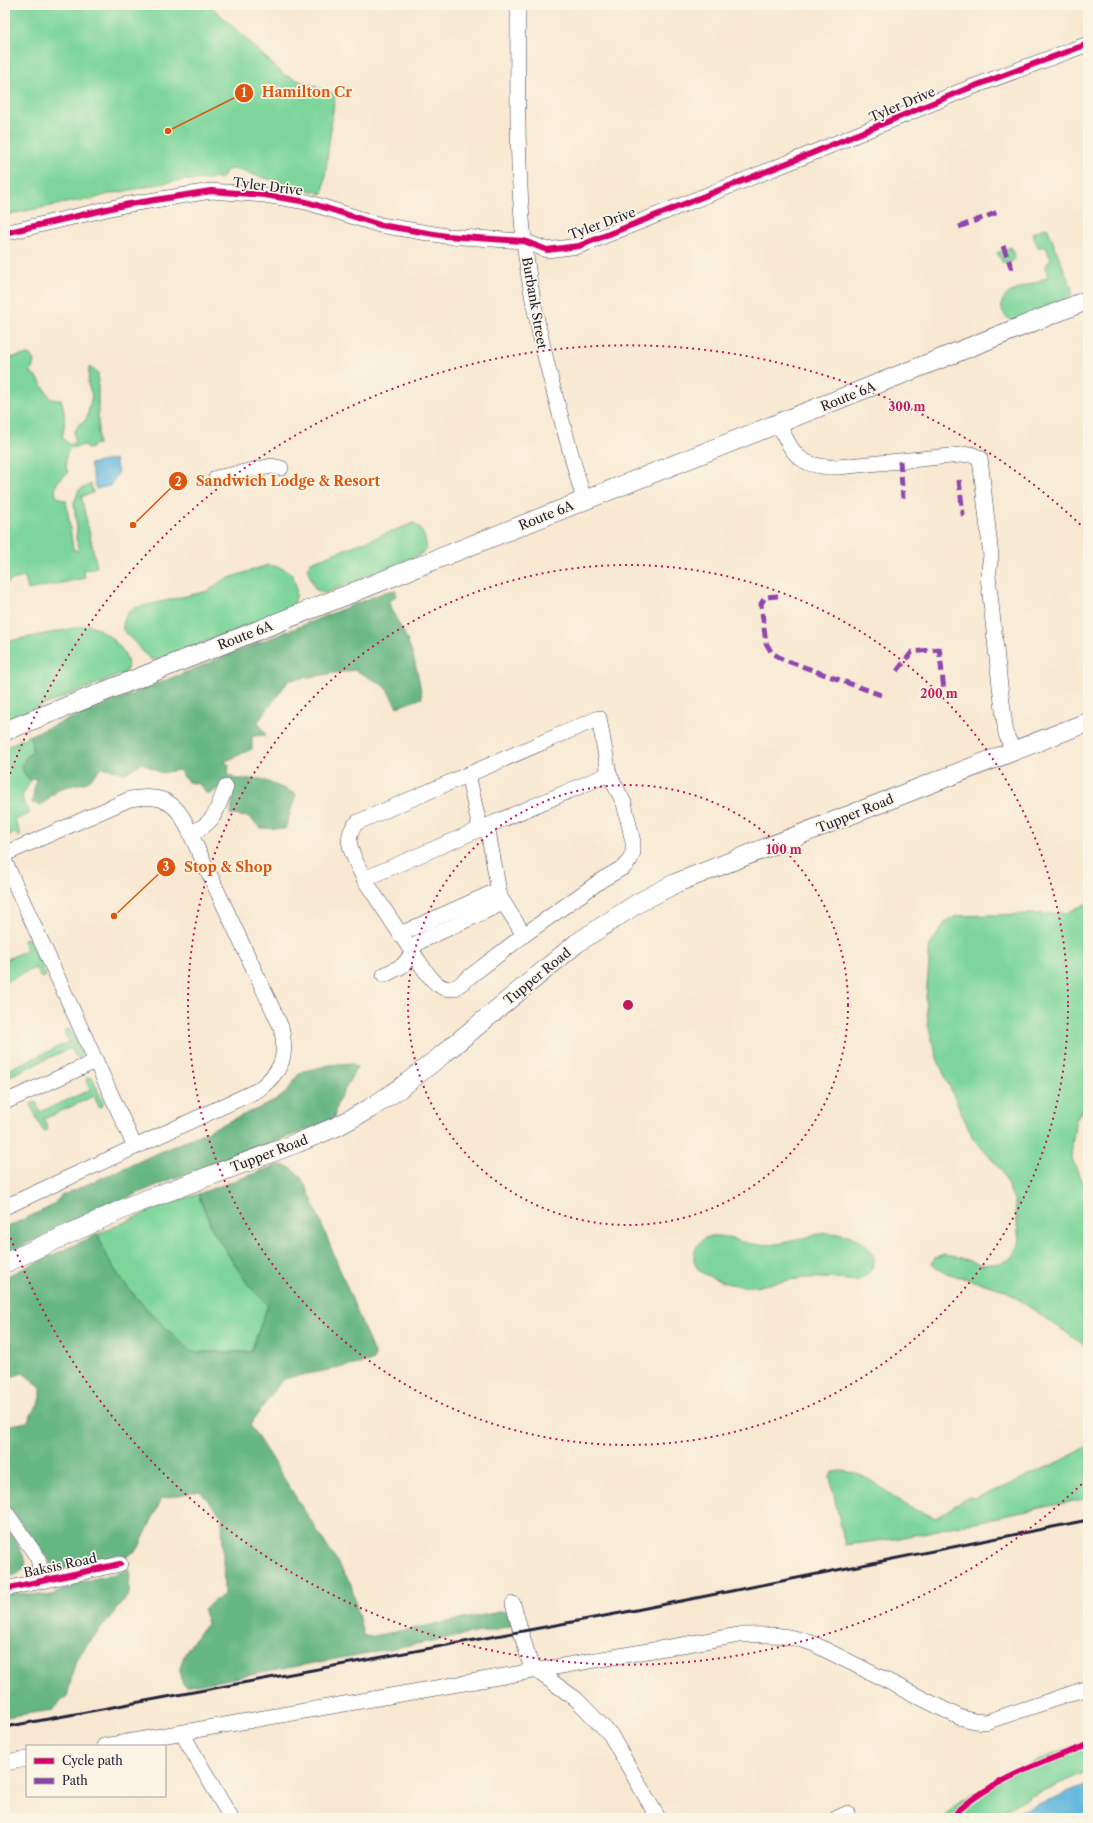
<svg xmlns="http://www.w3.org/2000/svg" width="1093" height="1823" font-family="'Libre Caslon Text',serif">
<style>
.green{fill:#7dd59b;stroke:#507c6b}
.forest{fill:#66b683;stroke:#446c5f}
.water{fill:#60b7dd;stroke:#416c8c}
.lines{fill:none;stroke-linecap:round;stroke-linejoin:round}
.minor-casing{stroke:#424052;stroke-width:16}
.major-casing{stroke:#424052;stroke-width:20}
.minor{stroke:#fff;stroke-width:15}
.major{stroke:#fff;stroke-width:19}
.rail{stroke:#22223b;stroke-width:3}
.quiet{stroke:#8e44ad;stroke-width:5;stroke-dasharray:10 5;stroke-linecap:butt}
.cycleway-casing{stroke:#fcf5e5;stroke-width:8}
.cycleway{stroke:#d6006c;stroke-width:6}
.ring{fill:none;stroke:#c2185b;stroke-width:2;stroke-dasharray:2 4}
.labels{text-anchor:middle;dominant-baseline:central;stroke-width:3.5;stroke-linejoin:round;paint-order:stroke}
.street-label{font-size:13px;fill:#22223b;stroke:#fcf5e5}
.centre{fill:#c2185b;stroke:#fcf5e5;stroke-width:2}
.ring-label{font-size:12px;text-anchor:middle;font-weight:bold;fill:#c2185b;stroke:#fcf5e5;stroke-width:3.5;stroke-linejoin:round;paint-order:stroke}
.leader{fill:none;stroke:#de560e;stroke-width:1.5}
.callout-dot{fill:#de560e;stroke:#fcf5e5;stroke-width:1.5}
.mark-label{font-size:12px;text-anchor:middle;font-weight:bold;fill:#fff}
.callout-label{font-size:14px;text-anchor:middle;font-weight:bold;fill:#de560e;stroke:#fcf5e5;stroke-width:3.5;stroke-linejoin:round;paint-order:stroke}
</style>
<rect width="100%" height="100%" fill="#fcf5e5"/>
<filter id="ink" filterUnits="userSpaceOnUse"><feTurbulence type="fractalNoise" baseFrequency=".025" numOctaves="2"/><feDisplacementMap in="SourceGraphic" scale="8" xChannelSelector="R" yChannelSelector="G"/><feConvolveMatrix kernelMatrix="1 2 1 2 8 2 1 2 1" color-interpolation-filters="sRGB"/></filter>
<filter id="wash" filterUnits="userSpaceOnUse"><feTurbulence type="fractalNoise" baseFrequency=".012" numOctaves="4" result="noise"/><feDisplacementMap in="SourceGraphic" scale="16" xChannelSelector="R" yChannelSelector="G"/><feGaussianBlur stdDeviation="0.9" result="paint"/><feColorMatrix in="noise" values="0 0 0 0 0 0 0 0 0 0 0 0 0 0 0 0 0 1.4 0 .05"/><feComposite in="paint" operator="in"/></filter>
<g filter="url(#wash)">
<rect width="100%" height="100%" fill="#f8e8d1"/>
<!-- green -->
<g class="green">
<path d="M 5,5 L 210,5 L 284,75 L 335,94 L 323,194 L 233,169 L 227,170 L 222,178 L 175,181 L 105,195 L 90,200 L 76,201 L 5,215 Z"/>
<path d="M 1047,227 L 1071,287 L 1072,293 L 1070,297 L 1014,320 L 1010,320 C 999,312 999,301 1009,293 L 1048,277 C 1046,270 1044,264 1051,260 L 1046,247 L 1038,247 L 1032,233 Z"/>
<path d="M 1011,247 L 1015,259 L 1010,263 L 1003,263 L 997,253 Z"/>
<path d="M 24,355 L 30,355 L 34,361 L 31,373 L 37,377 L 51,399 L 61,400 C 66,411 65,426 62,437 L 70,445 L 74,443 L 75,438 L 74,433 L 79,424 L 85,421 L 87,417 L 92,395 L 88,384 L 89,367 L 98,373 L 98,444 L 93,445 L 92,448 L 87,449 L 85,445 L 70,448 C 64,456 65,464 68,473 C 58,480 54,483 56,496 L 63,500 L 66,500 L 73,549 L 78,551 L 79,547 L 76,539 L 77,528 L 74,503 L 79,490 L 91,484 L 93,493 L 82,496 L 82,500 L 97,567 L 83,570 L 85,578 L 28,590 L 25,577 L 11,580 L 5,585 L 5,359 Z"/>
<path d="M 414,523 C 422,529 426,537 426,548 L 421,554 L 329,592 L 323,593 L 315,589 L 307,568 L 311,562 Z"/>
<path d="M 268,565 C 283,568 294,570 296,587 C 297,596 296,600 291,608 L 159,660 L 150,659 L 123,630 C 122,622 127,611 134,608 L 208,591 L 223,580 Z"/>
<path d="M 89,625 C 105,629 137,656 125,673 L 5,720 L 5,642 Z"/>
<path d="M 30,735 C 33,741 30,745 33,751 L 24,759 L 31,780 L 22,796 L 24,804 L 30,813 L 15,820 L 21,835 L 18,837 L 17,834 L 11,833 L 10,836 L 5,833 L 5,748 Z"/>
<path d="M 1088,903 L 1088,1110 L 1081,1111 L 1075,1122 L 1071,1156 L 1088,1197 L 1088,1351 L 1080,1342 L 1005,1290 L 943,1272 L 932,1263 L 935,1258 L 944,1255 L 962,1258 L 982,1265 L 1001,1263 L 1012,1257 L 1019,1242 L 1015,1203 L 1002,1171 L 973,1138 L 938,1061 L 928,1025 L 926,997 L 929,964 L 929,947 L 946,921 L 957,916 L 1066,913 Z"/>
<path d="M 25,938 L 29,939 L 46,975 L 43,978 L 41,978 L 35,968 L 5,982 L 5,960 L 27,950 L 23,941 Z"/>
<path d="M 67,1029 L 70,1030 L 81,1053 L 80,1057 L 76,1057 L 71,1048 L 5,1078 L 5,1071 L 69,1042 L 64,1032 Z"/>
<path d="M 88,1077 L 92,1078 L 103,1102 L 103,1106 L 99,1107 L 94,1096 L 44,1119 L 48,1129 L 46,1131 L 43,1131 L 31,1106 L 32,1103 L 36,1102 L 40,1112 L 90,1090 L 86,1081 Z"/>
<path d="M 198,1194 L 213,1231 L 249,1286 L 268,1305 L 251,1352 L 191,1352 C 156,1318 113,1283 98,1234 L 164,1205 Z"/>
<path d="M 825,1233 C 832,1234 840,1233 847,1235 C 859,1238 879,1252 873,1266 C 870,1274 863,1277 857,1281 C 837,1279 816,1276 796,1279 C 773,1282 754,1290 730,1284 C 722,1282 706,1276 700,1271 C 687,1260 697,1237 712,1236 C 727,1235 739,1243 753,1244 C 779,1248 801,1237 825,1233 Z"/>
<path d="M 1088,1446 L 1088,1498 L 900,1538 L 845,1545 L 830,1477 L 833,1472 C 861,1466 886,1493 907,1506 C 916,1511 927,1514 936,1518 L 968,1497 L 975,1498 L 999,1489 L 1063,1460 Z"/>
<path d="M 1088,1740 L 1088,1771 L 1022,1800 L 994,1818 L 944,1818 L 960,1801 L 1031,1764 Z"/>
</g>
<!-- forest -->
<g class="forest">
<path d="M 396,590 L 396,596 L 390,601 C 392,614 399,623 405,635 C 414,655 419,677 422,698 L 397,707 L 385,686 L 355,670 L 289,680 L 258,722 L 266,735 L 252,736 L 252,749 L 224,762 L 229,765 L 228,774 L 235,779 L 261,779 L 296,794 L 285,829 L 260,828 L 249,817 L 231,815 L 234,788 L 223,785 L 208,795 L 199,784 L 188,782 L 179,770 L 161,773 L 142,763 L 125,773 L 102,767 L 88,782 L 60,788 L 41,805 L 32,803 L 36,778 L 31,780 C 18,771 22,761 33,751 C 30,745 33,741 30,735 L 385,592 Z"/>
<path d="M 351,1063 L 357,1067 L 337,1103 L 334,1118 C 281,1142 226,1158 172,1179 C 115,1202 60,1228 5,1254 L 5,1228 L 52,1206 L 61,1196 L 275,1101 L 287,1092 L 298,1075 L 304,1071 L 330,1065 Z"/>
<path d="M 278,1165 C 293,1165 299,1174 306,1186 L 375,1356 L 373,1360 L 369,1362 L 287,1378 L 281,1381 L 250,1425 L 351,1584 L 363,1635 L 368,1637 L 505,1611 L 508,1613 L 511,1625 L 507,1627 L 186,1687 C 168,1669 194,1639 207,1624 L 204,1610 L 213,1601 L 224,1596 L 222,1517 L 200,1491 L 162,1498 L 138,1549 L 128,1556 L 60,1570 L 54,1567 L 5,1502 L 5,1426 L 27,1422 L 41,1399 L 41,1387 L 23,1373 L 5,1379 L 5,1277 L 98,1234 C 113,1283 156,1317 191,1352 L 251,1352 L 268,1305 L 249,1286 L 213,1231 L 198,1194 Z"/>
<path d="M 5,1526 L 16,1541 L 26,1562 C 24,1573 15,1576 5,1577 Z"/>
<path d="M 130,1570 L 129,1594 L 76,1659 L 67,1696 L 53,1710 L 5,1717 L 5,1596 L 17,1593 L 50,1596 L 81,1582 Z"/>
</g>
<!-- water -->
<g class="water">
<path d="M 115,459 L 118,473 L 110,486 L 96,489 L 90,464 Z"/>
<path d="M 1088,1785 L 1088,1818 L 1012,1818 L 1020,1811 Z"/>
</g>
</g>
<g filter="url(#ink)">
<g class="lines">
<!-- minor casing -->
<g class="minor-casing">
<g id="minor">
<path d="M 518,5 C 518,83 516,163 524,241 C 534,329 560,414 584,500"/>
<path d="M 5,233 L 124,205 L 211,191 L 265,195 L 307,202 L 380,225 L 446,236 L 524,241 L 547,250 L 579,246 L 810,154 L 964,90 L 1088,44"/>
<path d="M 779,424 C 793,455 800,468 838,467 L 971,454 L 980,458 L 991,556 L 988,576 L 1000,686 L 1006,734 L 1013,751"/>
<path d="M 216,478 L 272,466 L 281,468"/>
<path d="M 468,774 L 480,829"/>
<path d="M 191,833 C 216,822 216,811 226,787"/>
<path d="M 5,854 L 130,799 C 154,795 171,797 184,820 L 281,1027 C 288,1057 282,1071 258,1090 L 5,1207"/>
<path d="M 5,862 L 135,1147"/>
<path d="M 364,879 C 356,860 339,838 358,822 L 599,718 L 609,774 L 487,826"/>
<path d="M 400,934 L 498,890"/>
<path d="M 524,935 L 603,879 L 624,867 L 630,860 L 633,852 L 633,842 L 624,803 L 609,774"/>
<path d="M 411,950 L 419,942 L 503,903"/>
<path d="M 384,975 L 402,966 L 413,953 L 364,879 L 487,826 L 500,897 L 524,935 L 455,988 C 436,994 423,966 413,953"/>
<path d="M 5,1102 L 96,1061"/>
<path d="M 5,1511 L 38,1558 L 42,1580"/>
<path d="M 5,1589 L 120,1564"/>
<path d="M 513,1604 L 530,1663 L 537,1671 L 576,1699 L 610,1734 L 658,1818"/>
<path d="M 182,1733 L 231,1818"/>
<path d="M 104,1746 L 739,1635 C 767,1634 788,1634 814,1644 L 959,1717 L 974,1721 L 986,1722 L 1088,1688"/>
<path d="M 5,1763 L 27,1759"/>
<path d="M 837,1818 L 848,1813"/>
</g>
</g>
<!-- major casing -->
<g class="major-casing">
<g id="major">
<path d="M 5,731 L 1088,300"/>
<path d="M 5,1263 L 132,1205 L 297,1143 L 338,1126 L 369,1109 L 399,1089 L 442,1055 L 577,943 L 638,903 L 676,883 L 1088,722"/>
</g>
</g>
<!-- minor -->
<use href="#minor" class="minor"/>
<!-- major -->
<use href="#major" class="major"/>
<!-- rail -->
<path class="rail" d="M 5,1727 L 626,1612 L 1088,1520"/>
<!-- quiet -->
<g class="quiet">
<path d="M 959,227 L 998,212"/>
<path d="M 1003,246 L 1012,269"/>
<path d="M 900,461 L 903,498"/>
<path d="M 959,480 L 963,514 L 961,514"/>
<path d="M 778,596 L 765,597 L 761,604 L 766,643 L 772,653 L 782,659 L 881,695"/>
<path d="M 939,647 L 944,690"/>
<path d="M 897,671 L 912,652 L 939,649"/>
</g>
<!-- cycleway casing -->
<g class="cycleway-casing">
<g id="cycleway">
<path d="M 5,233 L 124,205 L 211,191 L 265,195 L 307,202 L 380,225 L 446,236 L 524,241 L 547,250 L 579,246 L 810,154 L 964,90 L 1088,44"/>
<path d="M 5,1589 L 120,1564"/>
<path d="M 952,1818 C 979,1785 1048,1759 1088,1745"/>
</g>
</g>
<!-- cycleway -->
<use href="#cycleway" class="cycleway"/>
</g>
</g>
<!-- distance rings -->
<g class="ring">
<circle cx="628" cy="1005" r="220"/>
<circle cx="628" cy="1005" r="440"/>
<path d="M1086 1480A660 660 0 0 1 6 1225M6 785A660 660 0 0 1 1086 530"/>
</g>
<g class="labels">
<!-- street labels -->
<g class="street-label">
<text transform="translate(902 104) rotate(-23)">Tyler Drive</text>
<text transform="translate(268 186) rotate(7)">Tyler Drive</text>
<text transform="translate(602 223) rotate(-20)">Tyler Drive</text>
<text transform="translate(535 303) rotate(80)">Burbank Street</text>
<text transform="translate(848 396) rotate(-22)">Route 6A</text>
<text transform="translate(546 515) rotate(-22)">Route 6A</text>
<text transform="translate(245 635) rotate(-21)">Route 6A</text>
<text transform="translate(855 813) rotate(-22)">Tupper Road</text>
<text transform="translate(537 976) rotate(-39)">Tupper Road</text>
<text transform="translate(269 1153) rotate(-21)">Tupper Road</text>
<text transform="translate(60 1565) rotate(-12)">Baksis Road</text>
</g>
</g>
<circle cx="628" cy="1005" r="6" class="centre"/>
<g class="ring-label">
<text x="907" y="411">300 m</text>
<text x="939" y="698">200 m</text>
<text x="784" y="854">100 m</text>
</g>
<!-- callouts -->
<path class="leader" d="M168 131L244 93M133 525L178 481M114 916L166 867"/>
<g class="callout-dot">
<circle cx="168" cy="131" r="4"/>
<circle cx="133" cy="525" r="4"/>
<circle cx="114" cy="916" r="4"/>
<circle cx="244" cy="93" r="10"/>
<circle cx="178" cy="481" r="10"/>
<circle cx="166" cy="867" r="10"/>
</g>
<g class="mark-label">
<text x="244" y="97">1</text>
<text x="178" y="486">2</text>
<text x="166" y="871">3</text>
</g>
<g class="callout-label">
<text x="307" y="97">Hamilton Cr</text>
<text x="288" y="486">Sandwich Lodge &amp; Resort</text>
<text x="228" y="872">Stop &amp; Shop</text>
</g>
<!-- margin -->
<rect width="1093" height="1823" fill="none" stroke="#fcf5e5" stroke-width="20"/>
<!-- legend -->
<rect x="26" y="1745" width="140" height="52" fill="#fcf5e5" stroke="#a5a1a1"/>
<rect x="34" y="1758" width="20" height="6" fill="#d6006c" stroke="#a5a1a1"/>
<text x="62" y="1765" font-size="12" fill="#22223b">Cycle path</text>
<rect x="34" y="1778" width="20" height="6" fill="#8e44ad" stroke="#a5a1a1"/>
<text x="62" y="1785" font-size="12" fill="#22223b">Path</text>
</svg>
